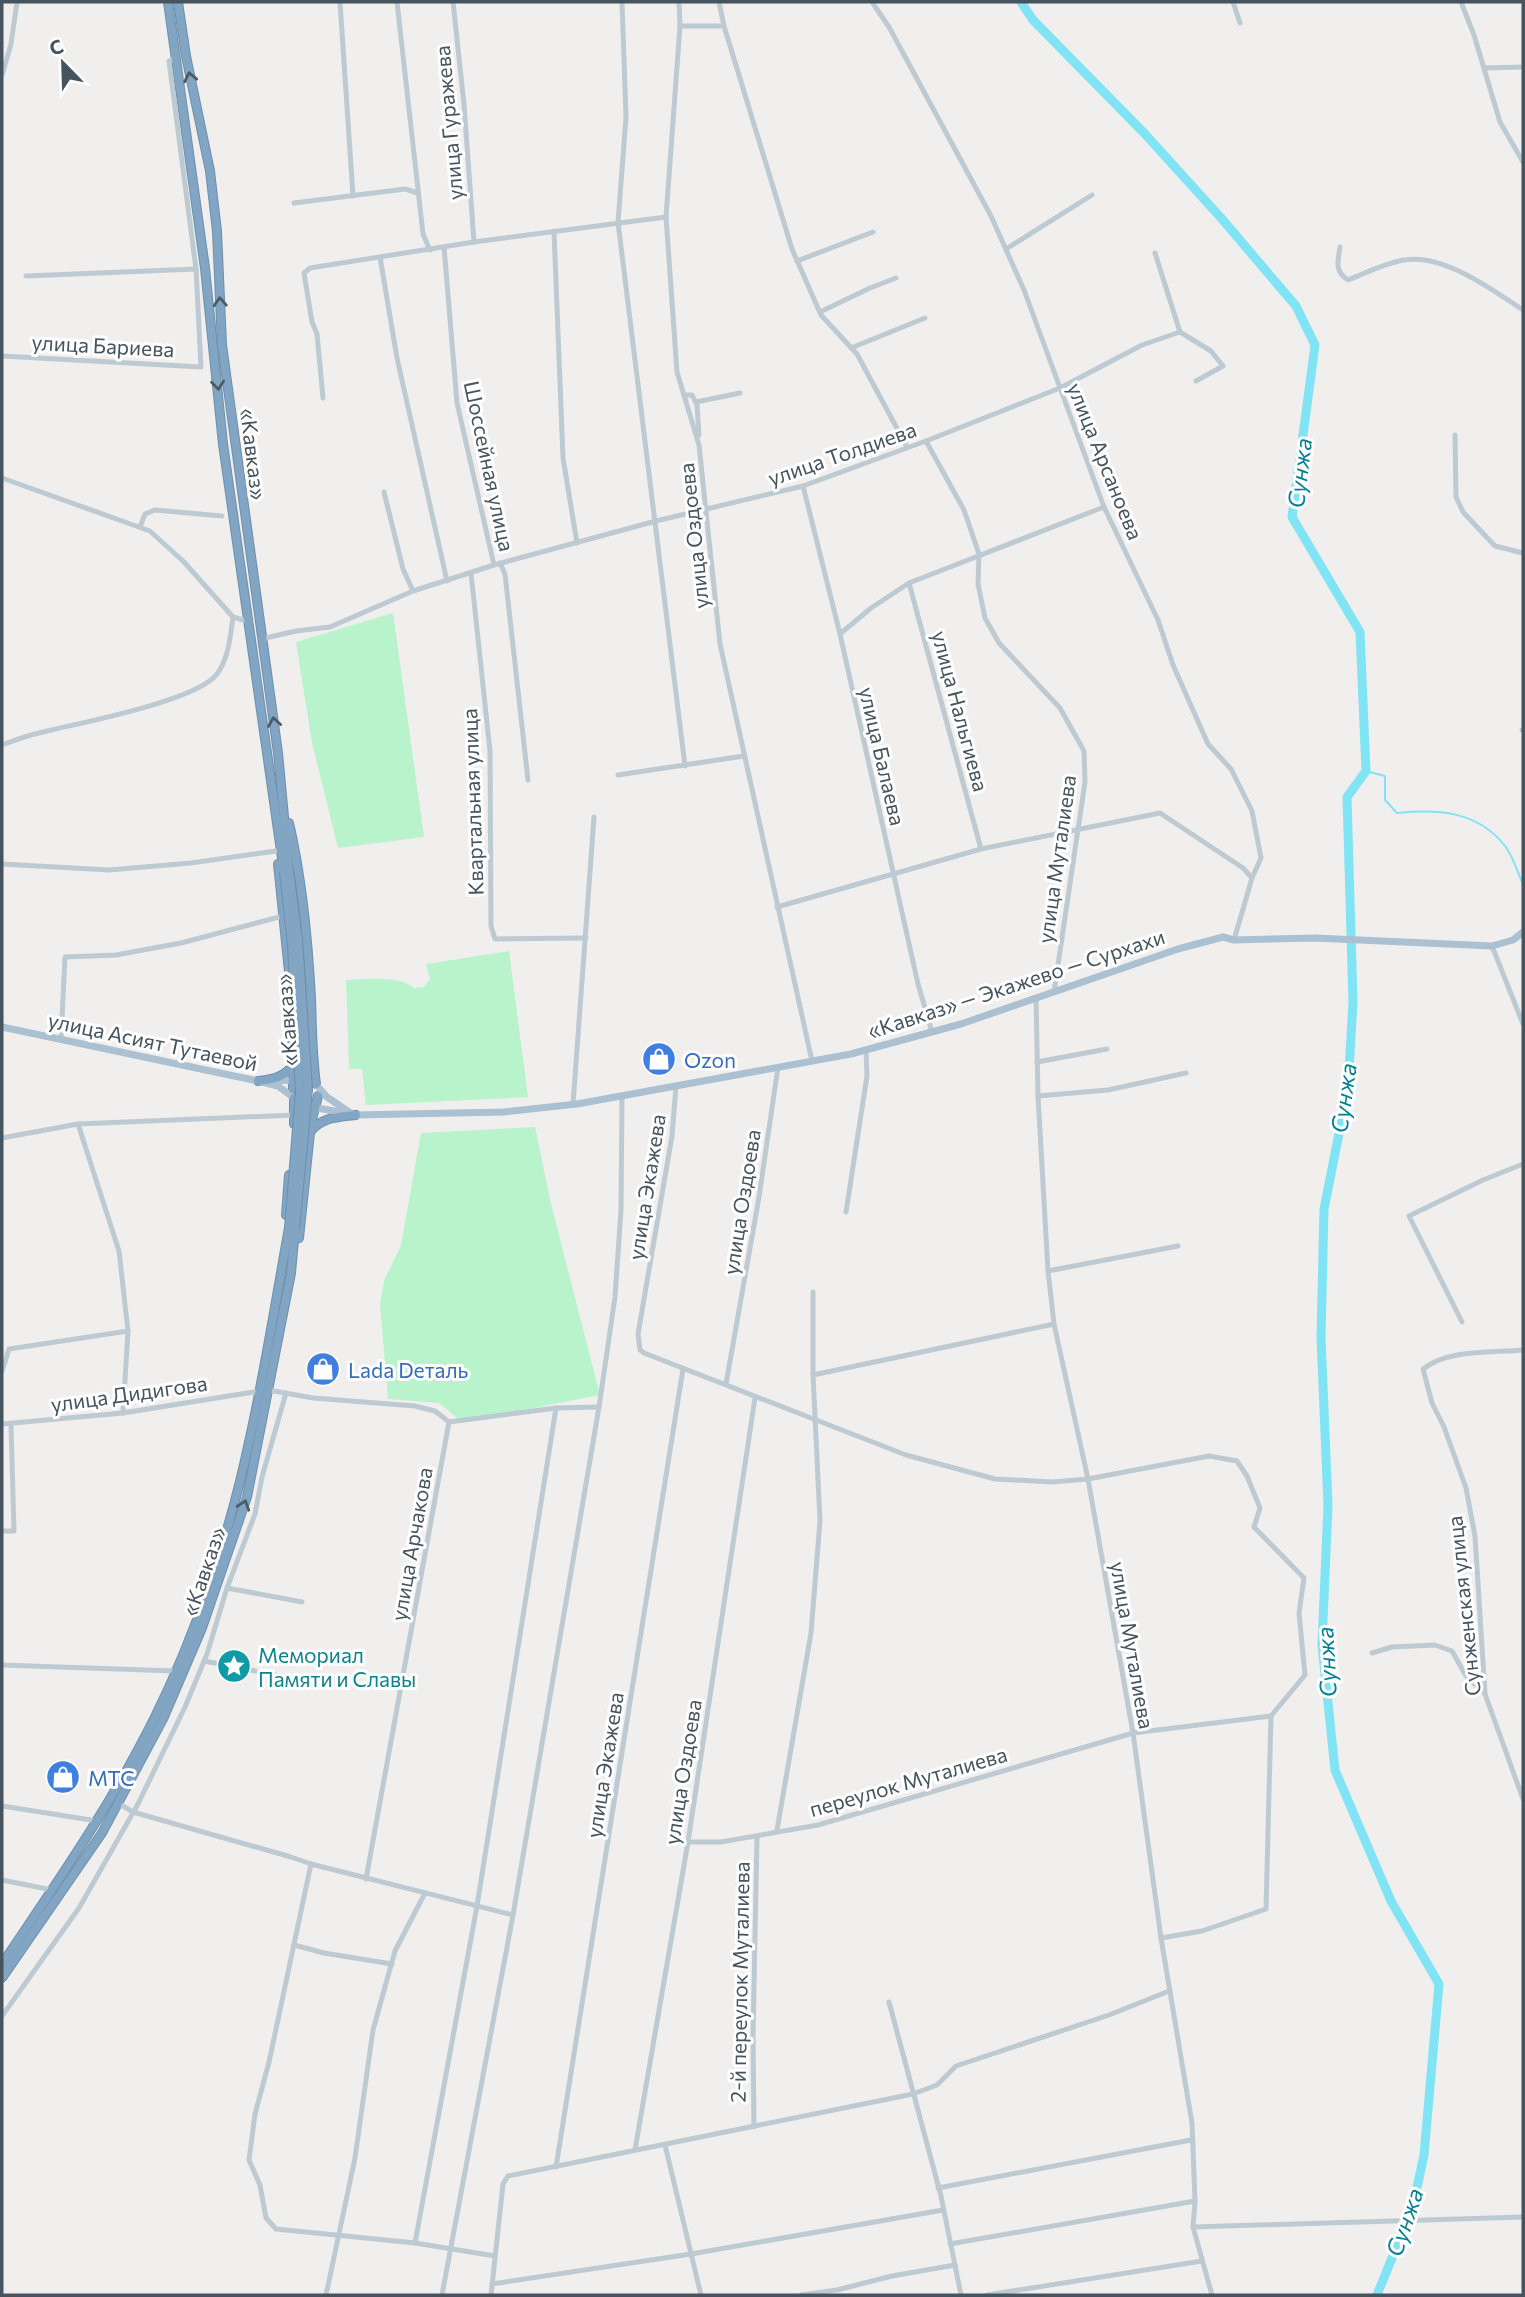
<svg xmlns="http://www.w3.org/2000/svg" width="1525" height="2297" font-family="Commissioner,sans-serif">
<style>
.green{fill:#b8f3cb}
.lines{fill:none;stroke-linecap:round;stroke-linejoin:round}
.stream{stroke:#81e4f4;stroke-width:2}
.river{stroke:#81e4f4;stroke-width:9}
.highway-casing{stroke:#6c90ae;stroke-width:10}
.minor{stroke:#bdcad2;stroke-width:5}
.major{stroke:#abc0d0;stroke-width:7}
.highway{stroke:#81a5c2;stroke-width:8}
.highway-bridge-casing{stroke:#6c90ae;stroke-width:10;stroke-linecap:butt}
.highway-bridge{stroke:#81a5c2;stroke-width:8}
.oneway{stroke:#4b5c68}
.labels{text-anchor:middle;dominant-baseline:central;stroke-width:6;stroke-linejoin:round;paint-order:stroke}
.street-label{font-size:21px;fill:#45545e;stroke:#fff}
.shop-label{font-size:21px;fill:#366cbe;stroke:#fff;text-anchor:start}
.culture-label{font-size:21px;fill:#0d838f;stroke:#fff;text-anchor:start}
.water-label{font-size:23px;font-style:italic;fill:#038094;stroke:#fff}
</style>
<rect width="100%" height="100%" fill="#f1eeee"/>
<!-- green -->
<g class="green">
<path d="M 393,613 L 424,837 L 338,848 L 312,743 L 296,642 Z"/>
<path d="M 509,951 L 528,1097 L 366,1105 L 362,1069 L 349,1069 L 346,980 C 365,979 400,975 414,988 L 424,987 L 430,979 L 426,964 Z"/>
<path d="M 535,1127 L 551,1204 L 600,1395 L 462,1422 L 439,1403 L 388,1399 L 380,1304 L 384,1281 L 401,1245 L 421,1133 Z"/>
</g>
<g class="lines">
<!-- stream -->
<path class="stream" d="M 1366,771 L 1385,776 L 1385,800 L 1397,813 C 1438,809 1478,811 1505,846 C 1513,856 1518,873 1523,885"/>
<!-- river -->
<path class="river" d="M 1021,2 L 1033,20 L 1145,134 L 1222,219 L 1296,306 L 1315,345 L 1292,517 L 1360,632 L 1366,771 L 1347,797 L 1353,1002 L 1348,1088 L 1324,1209 L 1321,1338 L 1328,1505 L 1322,1645 L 1335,1770 L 1391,1901 L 1439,1984 L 1424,2155 L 1413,2206 L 1377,2295"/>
<!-- highway casing -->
<g class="highway-casing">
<g id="highway">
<path d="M 168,2 L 205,268 L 223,444 L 284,872"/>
<path d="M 178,2 L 186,56 L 210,171 L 217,231 L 222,345 L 278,753 L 289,870"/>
<path d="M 289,823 C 302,879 308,942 311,999 C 312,1028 312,1056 316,1084"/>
<path d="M 278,864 L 291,991"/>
<path d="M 292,1014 L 293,1089"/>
<path d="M 258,1081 C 273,1079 282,1078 293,1066"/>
<path d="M 294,1124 L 294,1098"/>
<path d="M 310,1132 C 322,1117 338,1117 356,1115"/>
<path d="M 286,1215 L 289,1175"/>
<path d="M 299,1238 L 311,1123 L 318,1096"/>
<path d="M 2,1964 C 56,1884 112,1804 155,1717 C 196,1634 230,1533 249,1442 C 265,1371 276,1299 289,1228"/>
<path d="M 2,1978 L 102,1833 L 163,1719 L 202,1628 L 247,1497 L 291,1273 L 295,1229"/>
</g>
</g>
<!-- minor -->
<g class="minor">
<path d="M 340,2 L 353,196"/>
<path d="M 397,2 L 423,234 L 430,250"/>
<path d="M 453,2 L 464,104 L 474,242"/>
<path d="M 622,2 L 626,117 L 618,222 L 685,766"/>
<path d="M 679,2 L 680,26 L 666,217 L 677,372 L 699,445 L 720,644 L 812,1061"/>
<path d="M 719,2 L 724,26"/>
<path d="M 872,2 L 889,27 L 991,216 L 1024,290 L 1104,507 L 1158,620 L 1173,665 L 1208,744 L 1231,769 L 1252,811 L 1261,858 L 1252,878 L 1234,940"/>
<path d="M 1233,2 L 1240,23"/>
<path d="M 1461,2 L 1474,35 L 1500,122 L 1523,162"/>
<path d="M 680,26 L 724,26 L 792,249 L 821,315 L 857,354 L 907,447"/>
<path d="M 1484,68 L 1523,67"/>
<path d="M 2,75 L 11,44 L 17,2"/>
<path d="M 294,203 L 405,189 L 418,193"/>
<path d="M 554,231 L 563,458 L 577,543"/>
<path d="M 444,247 L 457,403 L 494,565"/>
<path d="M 1340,247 C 1338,261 1334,271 1348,280 C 1366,273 1385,263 1404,260 C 1443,253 1493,290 1523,310"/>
<path d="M 1006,249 L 1092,195"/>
<path d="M 1155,253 L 1180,332 L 1211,351 L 1223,366 L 1196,381"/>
<path d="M 380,257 L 397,358 L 447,581"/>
<path d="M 797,261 L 873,232"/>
<path d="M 26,276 L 196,269"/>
<path d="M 820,312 L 870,288 L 896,278"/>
<path d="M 851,348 L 925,318"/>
<path d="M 2,356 L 201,367 L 196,269 L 169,61 L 176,58"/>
<path d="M 684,395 L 692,395 L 697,405 L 699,435"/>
<path d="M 323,398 L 317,334 L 312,322 L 304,273 L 310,268 L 474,242 L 666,217"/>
<path d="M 696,402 L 740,393"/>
<path d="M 1455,435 L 1456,497 L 1463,512 L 1495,546 L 1523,553"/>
<path d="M 926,441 L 964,510 L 979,554 L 978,584 L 985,618 L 999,643 L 1060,708 L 1084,751 L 1085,782 L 1054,992"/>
<path d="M 2,478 L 150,531 L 184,562 L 233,617 L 250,622"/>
<path d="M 803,486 L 840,634 L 918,984 L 932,1032"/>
<path d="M 384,492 L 403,569 L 413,591"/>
<path d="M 140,527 L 145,514 L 155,510 L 222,516"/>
<path d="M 500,563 L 505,574 L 528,780"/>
<path d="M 471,573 L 490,751 L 491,926 L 495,939 L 586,938"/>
<path d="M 909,583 L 981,849"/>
<path d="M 840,634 L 871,608 L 909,583 L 1104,507"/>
<path d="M 261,639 L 296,631 L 330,627 L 413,591 L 494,565 L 656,521 L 803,486 L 926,441 L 1060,388 L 1142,345 L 1180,332"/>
<path d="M 1522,730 L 1523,730"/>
<path d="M 2,745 C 15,740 29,735 43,732 C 79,723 197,701 217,674 C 229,658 230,637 233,617"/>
<path d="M 618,775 L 744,756"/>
<path d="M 2,864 L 109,870 L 191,863 L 276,851"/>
<path d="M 777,907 L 981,849 L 1160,813 L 1243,868 L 1252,878"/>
<path d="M 1492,946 L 1523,1024"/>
<path d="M 1036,998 L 1038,1096 L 1048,1271 L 1054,1324 L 1088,1479 L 1133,1733 L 1161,1938 L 1192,2123 L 1195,2201 L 1193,2227 L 1212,2295"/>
<path d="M 61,1040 L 65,957 L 116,955 L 181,943 L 283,916"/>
<path d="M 1037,1062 L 1107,1049"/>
<path d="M 676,1086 L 672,1136 L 638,1334 L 640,1350 L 644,1353 L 906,1455 L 995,1479 L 1052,1482 L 1088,1479 L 1209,1456 L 1237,1461 L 1247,1476 L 1260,1508 L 1254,1527 L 1304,1578 L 1299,1613 L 1305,1675 L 1271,1716"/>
<path d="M 1038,1096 L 1108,1090 L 1186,1073"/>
<path d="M 573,1104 L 594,817"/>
<path d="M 78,1124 L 119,1251 L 128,1331 L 123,1413"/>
<path d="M 2,1138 L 78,1124 L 294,1115"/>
<path d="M 846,1212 L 867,1076 L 866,1050"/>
<path d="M 1048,1271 L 1178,1246"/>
<path d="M 813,1292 L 813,1375"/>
<path d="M 1462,1322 L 1409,1216 L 1483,1180 L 1523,1164"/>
<path d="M 1523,1350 C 1491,1353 1449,1349 1423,1369 L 1432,1403 L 1444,1427 L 1466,1488 L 1475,1536 L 1485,1694 L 1523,1799"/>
<path d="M 2,1371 L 9,1349 L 128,1331"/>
<path d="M 726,1384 L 759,1197 L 778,1067"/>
<path d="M 268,1390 L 313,1398 L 415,1406 L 435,1411 L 449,1422 L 556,1408 L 599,1407"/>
<path d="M 2,1424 L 123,1413 L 260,1391"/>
<path d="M 2,1531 L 14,1531 L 11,1424"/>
<path d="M 227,1588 L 302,1602"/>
<path d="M 1372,1653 L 1392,1647 L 1435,1645 L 1452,1651 L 1466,1676 L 1485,1694"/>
<path d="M 204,1661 L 307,1681"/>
<path d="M 2,1665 L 175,1671"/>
<path d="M 118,1803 L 133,1812 L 291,1857 L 311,1864 L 513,1915"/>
<path d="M 2,1806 L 91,1820 L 96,1825"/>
<path d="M 777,1830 L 811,1633 L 820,1521 L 813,1375 L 1054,1324"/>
<path d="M 688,1842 L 721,1842 L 818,1825 L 1133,1733 L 1271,1716 L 1266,1909 L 1202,1931 L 1161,1938"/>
<path d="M 311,1864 L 269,2062 L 255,2114 L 249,2160 L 260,2185 L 266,2218 L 276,2229 L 415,2243 L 495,2256"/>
<path d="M 366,1879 L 449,1422"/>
<path d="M 2,1880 L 52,1890"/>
<path d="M 294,1945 L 324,1953 L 392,1964"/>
<path d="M 889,2002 L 941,2196 L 961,2295"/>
<path d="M 2,2016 L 79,1908 L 138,1804 L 185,1707 L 207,1654 L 227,1588 L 255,1514 L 262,1477 L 286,1393"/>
<path d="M 754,2127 L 753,2036 L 757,1837"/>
<path d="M 665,2145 L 701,2295"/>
<path d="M 635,2150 L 688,1842 L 755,1398"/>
<path d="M 556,2167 L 683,1369"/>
<path d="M 938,2188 L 1191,2140"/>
<path d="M 1193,2227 L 1523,2217"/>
<path d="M 415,2243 L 477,1906 L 556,1408"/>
<path d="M 950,2244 L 1195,2201"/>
<path d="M 492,2284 L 691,2254 L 943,2210"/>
<path d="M 326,2295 L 355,2158 L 373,2030 L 395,1951 L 425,1893"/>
<path d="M 442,2295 L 513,1915 L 599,1407 L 615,1297 L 621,1210 L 622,1096"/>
<path d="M 491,2295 L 503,2184 L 508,2176 L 913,2094 L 937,2085 L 956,2066 L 1109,2015 L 1169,1991"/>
<path d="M 801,2295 L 837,2290 L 892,2276 L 955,2265"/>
<path d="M 987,2295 L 1202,2261"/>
</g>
<!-- major -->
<g class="major">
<path d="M 2,1027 L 258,1081 L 278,1086 L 294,1098"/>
<path d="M 269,1081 L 295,1080"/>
<path d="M 313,1081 L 327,1097 L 349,1112"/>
<path d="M 312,1107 L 356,1115 L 504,1112 L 577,1104 L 851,1054 L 961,1024 L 1178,949 L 1223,937 L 1234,940 L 1315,938 L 1492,946 L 1513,940 L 1523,932"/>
</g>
<!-- highway -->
<use href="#highway" class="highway"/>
<!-- highway-bridge casing -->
<g class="highway-bridge-casing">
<g id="highway-bridge">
<path d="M 289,870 L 298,940 L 308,1090 L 295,1229"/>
<path d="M 284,872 L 292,945 L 300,1092 L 289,1228"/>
</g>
</g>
<!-- highway-bridge -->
<use href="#highway-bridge" class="highway-bridge"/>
</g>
<!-- one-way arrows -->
<defs><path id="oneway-chevron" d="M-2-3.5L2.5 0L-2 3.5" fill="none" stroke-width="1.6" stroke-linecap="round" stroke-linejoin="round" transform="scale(1.75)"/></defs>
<g class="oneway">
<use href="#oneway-chevron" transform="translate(190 77) rotate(-102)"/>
<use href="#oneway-chevron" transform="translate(220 302) rotate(-93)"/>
<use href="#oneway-chevron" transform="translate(218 385) rotate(84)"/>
<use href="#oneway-chevron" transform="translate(274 722) rotate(-99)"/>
<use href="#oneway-chevron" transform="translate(244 1505) rotate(-72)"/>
</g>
<!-- icons -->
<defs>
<g id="shop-disc" transform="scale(1.75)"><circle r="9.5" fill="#3f7fe0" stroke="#fff"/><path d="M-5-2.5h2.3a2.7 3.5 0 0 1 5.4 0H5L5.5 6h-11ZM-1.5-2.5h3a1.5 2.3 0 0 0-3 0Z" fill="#fff"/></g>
<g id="sight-disc" transform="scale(1.75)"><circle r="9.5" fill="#0f9aa8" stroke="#fff"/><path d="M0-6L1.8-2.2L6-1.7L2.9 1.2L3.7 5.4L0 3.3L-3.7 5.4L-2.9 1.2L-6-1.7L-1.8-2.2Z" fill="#fff"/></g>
</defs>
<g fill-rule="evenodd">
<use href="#shop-disc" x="659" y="1059"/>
<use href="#shop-disc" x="323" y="1369"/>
<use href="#sight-disc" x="234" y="1666"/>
<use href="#shop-disc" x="63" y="1777"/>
</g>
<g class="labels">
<!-- street labels -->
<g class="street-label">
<text transform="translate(448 123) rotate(-95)">улица Гуражева</text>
<text transform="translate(103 345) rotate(3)">улица Бариева</text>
<text transform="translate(842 453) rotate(-19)">улица Толдиева</text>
<text transform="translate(254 454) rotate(83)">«Кавказ»</text>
<text transform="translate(1106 461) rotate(68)">улица Арсаноева</text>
<text transform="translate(490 466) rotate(78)">Шоссейная улица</text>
<text transform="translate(693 536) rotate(-96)">улица Оздоева</text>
<text transform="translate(961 711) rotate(75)">улица Нальгиева</text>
<text transform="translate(883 756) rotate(77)">улица Балаева</text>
<text transform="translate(472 802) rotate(-92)">Квартальная улица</text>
<text transform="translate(1056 859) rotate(-82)">улица Муталиева</text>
<text transform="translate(1016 983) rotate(-18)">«Кавказ» — Экажево — Сурхахи</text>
<text transform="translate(286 1020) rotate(-94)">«Кавказ»</text>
<text transform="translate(153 1041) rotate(12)">улица Асият Тутаевой</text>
<text transform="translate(646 1187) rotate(-81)">улица Экажева</text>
<text transform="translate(741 1202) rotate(-81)">улица Оздоева</text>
<text transform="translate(129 1393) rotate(-8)">улица Дидигова</text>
<text transform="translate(411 1544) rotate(-80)">улица Арчакова</text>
<text transform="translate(203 1571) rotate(-71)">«Кавказ»</text>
<text transform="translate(1463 1606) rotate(-96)">Сунженская улица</text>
<text transform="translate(1133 1645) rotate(80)">улица Муталиева</text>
<text transform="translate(604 1765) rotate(-81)">улица Экажева</text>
<text transform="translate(682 1772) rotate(-81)">улица Оздоева</text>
<text transform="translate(908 1781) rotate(-16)">переулок Муталиева</text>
<text transform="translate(739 1982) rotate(-89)">2-й переулок Муталиева</text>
</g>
<!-- shop labels -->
<g class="shop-label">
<text x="684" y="1059">Ozon</text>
<text x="348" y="1369">Lada Dеталь</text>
<text x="88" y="1777">МТС</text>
</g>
<!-- culture labels -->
<g class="culture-label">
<text x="258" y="1654">Мемориал<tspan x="258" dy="24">Памяти и Славы</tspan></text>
</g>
<!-- water labels -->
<g class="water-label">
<text transform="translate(1299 473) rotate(-83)">Сунжа</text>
<text transform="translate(1343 1098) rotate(-82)">Сунжа</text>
<text transform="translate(1326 1662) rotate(-93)">Сунжа</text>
<text transform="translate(1404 2222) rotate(-71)">Сунжа</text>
</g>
</g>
<!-- border -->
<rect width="1525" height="2297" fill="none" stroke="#45545e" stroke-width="7"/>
<!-- north arrow -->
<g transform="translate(63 63) rotate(337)" stroke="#ffffff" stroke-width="5" paint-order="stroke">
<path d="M0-5L12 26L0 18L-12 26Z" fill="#45545e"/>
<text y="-10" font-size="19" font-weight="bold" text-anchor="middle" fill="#45545e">С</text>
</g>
</svg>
